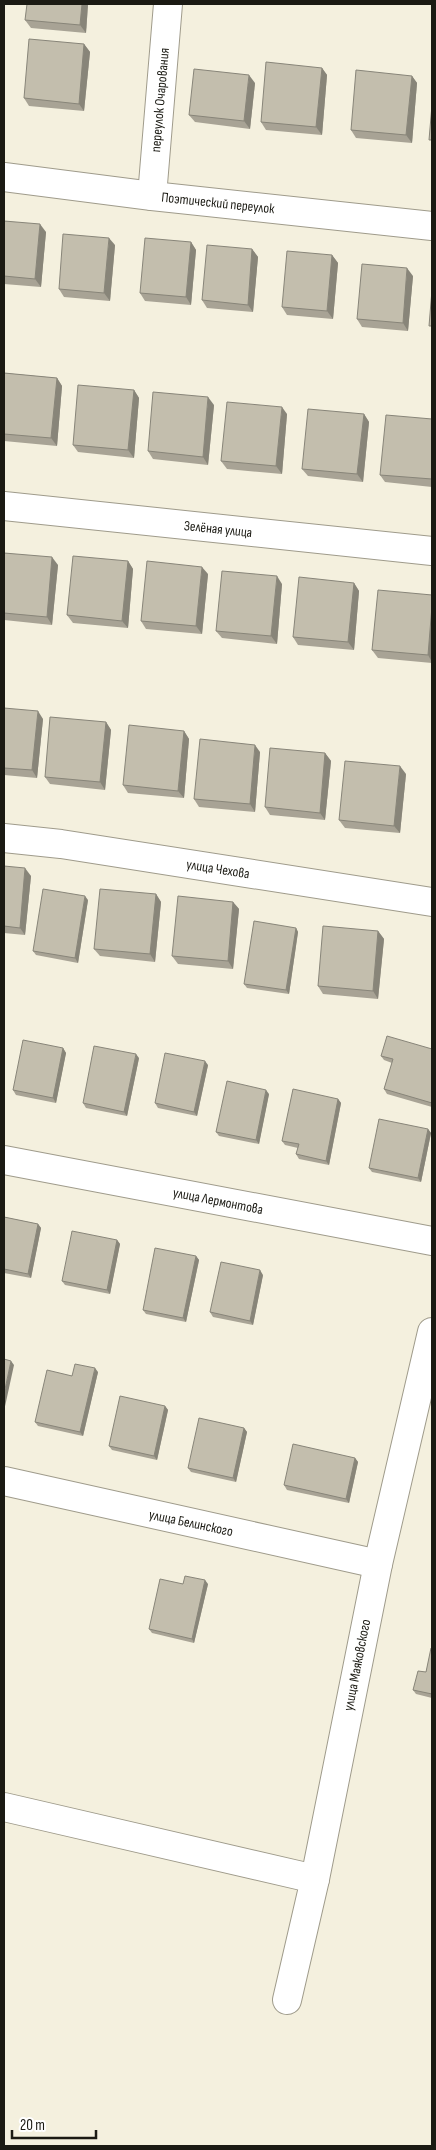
<svg xmlns="http://www.w3.org/2000/svg" width="436" height="2150" font-family="'Sofia Sans Condensed',sans-serif">
<style>
.lines{fill:none;stroke-linecap:round;stroke-linejoin:round}
.minor-casing{stroke:#9f9b8b;stroke-width:30}
.minor{stroke:#fff;stroke-width:28}
.wall{fill:#a8a395}
.shaded-wall{fill:#888579}
.building{fill:#c3bead;stroke:#888579}
.labels{text-anchor:middle;dominant-baseline:central;stroke-width:5;stroke-linejoin:round;paint-order:stroke}
.street-label{font-size:14px;fill:#1b1a13;stroke:#fff}
</style>
<rect width="100%" height="100%" fill="#f4f0de"/>
<g class="lines">
<!-- minor casing -->
<g class="minor-casing">
<g id="minor">
<path d="M 4,177 L 152,196 L 432,226"/>
<path d="M 152,196 L 168,4"/>
<path d="M 4,506 L 432,551"/>
<path d="M 4,838 L 61,844 L 432,902"/>
<path d="M 4,1160 L 432,1241"/>
<path d="M 4,1481 L 378,1564"/>
<path d="M 4,1807 L 315,1879"/>
<path d="M 287,2000 L 315,1879 L 378,1564 L 432,1332"/>
</g>
</g>
<!-- minor -->
<use href="#minor" class="minor"/>
</g>
<!-- wall -->
<g class="wall">
<path d="M 88,4 L 86,33 L 31,28 L 25,20 Z"/>
<path d="M 84,44 L 90,52 L 84,111 L 29,106 L 24,98 Z"/>
<path d="M 322,68 L 327,75 L 322,135 L 266,130 L 261,122 Z"/>
<path d="M 412,76 L 417,83 L 412,143 L 356,138 L 351,130 Z"/>
<path d="M 255,83 L 250,129 L 195,122 L 189,115 Z"/>
<path d="M 4,221 L 46,232 L 41,287 L 4,284 Z"/>
<path d="M 191,242 L 196,250 L 191,305 L 145,301 L 140,293 Z"/>
<path d="M 115,245 L 110,301 L 64,297 L 59,289 Z"/>
<path d="M 252,249 L 258,257 L 253,312 L 207,308 L 202,300 Z"/>
<path d="M 332,255 L 338,263 L 333,319 L 287,315 L 282,307 Z"/>
<path d="M 413,276 L 408,331 L 362,327 L 357,319 Z"/>
<path d="M 4,373 L 57,378 L 62,386 L 57,446 L 4,441 Z"/>
<path d="M 134,390 L 139,398 L 134,458 L 78,452 L 73,445 Z"/>
<path d="M 214,405 L 208,465 L 153,459 L 148,451 Z"/>
<path d="M 287,414 L 282,474 L 227,469 L 221,461 Z"/>
<path d="M 364,414 L 369,422 L 363,482 L 308,476 L 302,469 Z"/>
<path d="M 432,419 L 432,487 L 385,482 L 380,475 Z"/>
<path d="M 4,553 L 58,565 L 52,625 L 4,620 Z"/>
<path d="M 128,561 L 133,569 L 128,628 L 73,623 L 67,615 Z"/>
<path d="M 208,574 L 202,634 L 146,629 L 141,621 Z"/>
<path d="M 354,583 L 359,591 L 354,650 L 298,645 L 293,637 Z"/>
<path d="M 282,584 L 277,644 L 222,638 L 216,631 Z"/>
<path d="M 432,595 L 432,663 L 378,658 L 372,650 Z"/>
<path d="M 4,708 L 43,719 L 37,778 L 4,775 Z"/>
<path d="M 106,722 L 111,730 L 105,790 L 50,784 L 45,777 Z"/>
<path d="M 184,731 L 189,739 L 184,798 L 128,793 L 123,785 Z"/>
<path d="M 260,752 L 255,812 L 199,807 L 194,799 Z"/>
<path d="M 325,753 L 331,761 L 325,820 L 270,815 L 265,807 Z"/>
<path d="M 406,774 L 400,833 L 345,828 L 339,820 Z"/>
<path d="M 4,866 L 31,876 L 25,935 L 4,933 Z"/>
<path d="M 156,894 L 161,902 L 155,962 L 100,956 L 94,949 Z"/>
<path d="M 88,900 L 78,963 L 36,955 L 33,951 Z"/>
<path d="M 233,902 L 239,909 L 233,969 L 178,964 L 172,956 Z"/>
<path d="M 296,928 L 298,932 L 289,994 L 247,988 L 244,984 Z"/>
<path d="M 378,931 L 384,939 L 378,999 L 323,994 L 318,986 Z"/>
<path d="M 63,1048 L 66,1053 L 56,1103 L 16,1095 L 13,1090 Z"/>
<path d="M 432,1049 L 432,1107 L 387,1094 L 384,1089 L 392,1063 L 384,1060 L 381,1056 Z"/>
<path d="M 139,1058 L 127,1116 L 86,1108 L 83,1103 Z"/>
<path d="M 208,1065 L 197,1116 L 158,1108 L 155,1103 Z"/>
<path d="M 269,1094 L 259,1144 L 219,1136 L 216,1132 Z"/>
<path d="M 338,1099 L 341,1103 L 329,1165 L 299,1159 L 296,1154 L 298,1148 L 285,1145 L 282,1141 Z"/>
<path d="M 428,1129 L 431,1133 L 421,1182 L 372,1172 L 369,1168 Z"/>
<path d="M 4,1217 L 38,1224 L 41,1228 L 31,1278 L 4,1273 Z"/>
<path d="M 117,1240 L 120,1244 L 110,1294 L 65,1285 L 62,1281 Z"/>
<path d="M 196,1256 L 199,1260 L 186,1322 L 146,1314 L 143,1310 Z"/>
<path d="M 263,1275 L 253,1325 L 213,1317 L 210,1312 Z"/>
<path d="M 98,1372 L 83,1436 L 38,1426 L 35,1422 L 72,1376 Z"/>
<path d="M 165,1406 L 168,1410 L 157,1460 L 112,1450 L 109,1446 Z"/>
<path d="M 244,1428 L 247,1432 L 236,1482 L 191,1472 L 188,1468 Z"/>
<path d="M 355,1458 L 358,1462 L 349,1503 L 287,1490 L 284,1485 Z"/>
<path d="M 183,1584 L 208,1584 L 194,1643 L 152,1633 L 149,1629 Z"/>
<path d="M 432,1648 L 432,1698 L 416,1694 L 413,1690 L 426,1672 Z"/>
</g>
<!-- shaded-wall -->
<g class="shaded-wall">
<path d="M 82,4 L 88,4 L 86,33 L 80,25 Z"/>
<path d="M 84,44 L 90,52 L 84,111 L 79,104 Z"/>
<path d="M 322,68 L 327,75 L 322,135 L 316,127 Z"/>
<path d="M 249,75 L 255,83 L 250,129 L 244,121 Z"/>
<path d="M 412,76 L 417,83 L 412,143 L 406,135 Z"/>
<path d="M 40,224 L 46,232 L 41,287 L 35,279 Z"/>
<path d="M 109,238 L 115,245 L 110,301 L 104,293 Z"/>
<path d="M 191,242 L 196,250 L 191,305 L 186,297 Z"/>
<path d="M 252,249 L 258,257 L 253,312 L 248,305 Z"/>
<path d="M 332,255 L 338,263 L 333,319 L 327,311 Z"/>
<path d="M 407,268 L 413,276 L 408,331 L 403,323 Z"/>
<path d="M 57,378 L 62,386 L 57,446 L 51,438 Z"/>
<path d="M 134,390 L 139,398 L 134,458 L 128,450 Z"/>
<path d="M 208,397 L 214,405 L 208,465 L 203,457 Z"/>
<path d="M 282,407 L 287,414 L 282,474 L 276,466 Z"/>
<path d="M 364,414 L 369,422 L 363,482 L 357,474 Z"/>
<path d="M 52,557 L 58,565 L 52,625 L 47,617 Z"/>
<path d="M 128,561 L 133,569 L 128,628 L 122,621 Z"/>
<path d="M 202,567 L 208,574 L 202,634 L 196,626 Z"/>
<path d="M 277,576 L 282,584 L 277,644 L 271,636 Z"/>
<path d="M 354,583 L 359,591 L 354,650 L 348,642 Z"/>
<path d="M 432,606 L 432,662 L 428,655 Z"/>
<path d="M 38,711 L 43,719 L 37,778 L 32,770 Z"/>
<path d="M 106,722 L 111,730 L 105,790 L 100,782 Z"/>
<path d="M 184,731 L 189,739 L 184,798 L 178,791 Z"/>
<path d="M 255,745 L 260,752 L 255,812 L 250,804 Z"/>
<path d="M 325,753 L 331,761 L 325,820 L 320,813 Z"/>
<path d="M 400,766 L 406,774 L 400,833 L 394,826 Z"/>
<path d="M 25,868 L 31,876 L 25,935 L 20,928 Z"/>
<path d="M 156,894 L 161,902 L 155,962 L 150,954 Z"/>
<path d="M 85,896 L 88,900 L 78,963 L 75,958 Z"/>
<path d="M 233,902 L 239,909 L 233,969 L 228,961 Z"/>
<path d="M 296,928 L 298,932 L 289,994 L 286,990 Z"/>
<path d="M 378,931 L 384,939 L 378,999 L 373,991 Z"/>
<path d="M 63,1048 L 66,1053 L 56,1103 L 53,1098 Z"/>
<path d="M 136,1054 L 139,1058 L 127,1116 L 124,1112 Z"/>
<path d="M 205,1061 L 208,1065 L 197,1116 L 194,1112 Z"/>
<path d="M 266,1090 L 269,1094 L 259,1144 L 256,1140 Z"/>
<path d="M 338,1099 L 341,1103 L 329,1165 L 326,1161 Z"/>
<path d="M 428,1129 L 431,1133 L 421,1182 L 418,1178 Z"/>
<path d="M 38,1224 L 41,1228 L 31,1278 L 28,1274 Z"/>
<path d="M 117,1240 L 120,1244 L 110,1294 L 107,1290 Z"/>
<path d="M 196,1256 L 199,1260 L 186,1322 L 183,1318 Z"/>
<path d="M 260,1270 L 263,1275 L 253,1325 L 250,1321 Z"/>
<path d="M 11,1361 L 14,1365 L 4,1411 L 4,1394 Z"/>
<path d="M 95,1368 L 98,1372 L 83,1436 L 80,1432 Z"/>
<path d="M 165,1406 L 168,1410 L 157,1460 L 154,1456 Z"/>
<path d="M 244,1428 L 247,1432 L 236,1482 L 233,1478 Z"/>
<path d="M 355,1458 L 358,1462 L 349,1503 L 346,1499 Z"/>
<path d="M 205,1580 L 208,1584 L 194,1643 L 192,1639 Z"/>
</g>
<!-- building -->
<g class="building">
<path d="M 27,4 L 82,4 L 80,25 L 25,20 Z"/>
<path d="M 29,39 L 84,44 L 79,104 L 24,98 Z"/>
<path d="M 266,62 L 322,68 L 316,127 L 261,122 Z"/>
<path d="M 194,69 L 249,75 L 244,121 L 189,115 Z"/>
<path d="M 356,70 L 412,76 L 406,135 L 351,130 Z"/>
<path d="M 432,105 L 432,140 L 429,140 Z"/>
<path d="M 4,221 L 40,224 L 35,279 L 4,276 Z"/>
<path d="M 63,234 L 109,238 L 104,293 L 59,289 Z"/>
<path d="M 145,238 L 191,242 L 186,297 L 140,293 Z"/>
<path d="M 207,245 L 252,249 L 248,305 L 202,300 Z"/>
<path d="M 287,251 L 332,255 L 327,311 L 282,307 Z"/>
<path d="M 362,264 L 407,268 L 403,323 L 357,319 Z"/>
<path d="M 432,290 L 432,326 L 429,326 Z"/>
<path d="M 4,373 L 57,378 L 51,438 L 4,434 Z"/>
<path d="M 78,385 L 134,390 L 128,450 L 73,445 Z"/>
<path d="M 153,392 L 208,397 L 203,457 L 148,451 Z"/>
<path d="M 227,402 L 282,407 L 276,466 L 221,461 Z"/>
<path d="M 308,409 L 364,414 L 357,474 L 302,469 Z"/>
<path d="M 386,415 L 432,419 L 432,479 L 380,475 Z"/>
<path d="M 4,553 L 52,557 L 47,617 L 4,613 Z"/>
<path d="M 73,556 L 128,561 L 122,621 L 67,615 Z"/>
<path d="M 147,561 L 202,567 L 196,626 L 141,621 Z"/>
<path d="M 222,571 L 277,576 L 271,636 L 216,631 Z"/>
<path d="M 299,577 L 354,583 L 348,642 L 293,637 Z"/>
<path d="M 378,590 L 432,595 L 432,606 L 428,655 L 372,650 Z"/>
<path d="M 4,708 L 38,711 L 32,770 L 4,768 Z"/>
<path d="M 50,717 L 106,722 L 100,782 L 45,777 Z"/>
<path d="M 129,725 L 184,731 L 178,791 L 123,785 Z"/>
<path d="M 200,739 L 255,745 L 250,804 L 194,799 Z"/>
<path d="M 270,748 L 325,753 L 320,813 L 265,807 Z"/>
<path d="M 345,761 L 400,766 L 394,826 L 339,820 Z"/>
<path d="M 4,866 L 25,868 L 20,928 L 4,926 Z"/>
<path d="M 43,889 L 85,896 L 75,958 L 33,951 Z"/>
<path d="M 100,889 L 156,894 L 150,954 L 94,949 Z"/>
<path d="M 178,896 L 233,902 L 228,961 L 172,956 Z"/>
<path d="M 254,921 L 296,928 L 286,990 L 244,984 Z"/>
<path d="M 323,926 L 378,931 L 373,991 L 318,986 Z"/>
<path d="M 387,1036 L 432,1049 L 432,1103 L 384,1089 L 393,1059 L 381,1056 Z"/>
<path d="M 23,1040 L 63,1048 L 53,1098 L 13,1090 Z"/>
<path d="M 94,1046 L 136,1054 L 124,1112 L 83,1103 Z"/>
<path d="M 165,1053 L 205,1061 L 194,1112 L 155,1103 Z"/>
<path d="M 227,1081 L 266,1090 L 256,1140 L 216,1132 Z"/>
<path d="M 293,1089 L 338,1099 L 326,1161 L 296,1154 L 299,1144 L 282,1141 Z"/>
<path d="M 379,1119 L 428,1129 L 418,1178 L 369,1168 Z"/>
<path d="M 4,1217 L 38,1224 L 28,1274 L 4,1269 Z"/>
<path d="M 72,1231 L 117,1240 L 107,1290 L 62,1281 Z"/>
<path d="M 155,1248 L 196,1256 L 183,1318 L 143,1310 Z"/>
<path d="M 221,1262 L 260,1270 L 250,1321 L 210,1312 Z"/>
<path d="M 4,1359 L 11,1361 L 4,1394 Z"/>
<path d="M 75,1364 L 95,1368 L 80,1432 L 35,1422 L 47,1370 L 72,1376 Z"/>
<path d="M 120,1396 L 165,1406 L 154,1456 L 109,1446 Z"/>
<path d="M 199,1418 L 244,1428 L 233,1478 L 188,1468 Z"/>
<path d="M 293,1444 L 355,1458 L 346,1499 L 284,1485 Z"/>
<path d="M 185,1576 L 205,1580 L 192,1639 L 149,1629 L 160,1579 L 183,1584 Z"/>
<path d="M 431,1648 L 432,1648 L 432,1694 L 413,1690 L 418,1671 L 426,1672 Z"/>
</g>
<g class="labels">
<!-- street labels -->
<g class="street-label">
<text transform="translate(160 100) rotate(-85)">переулок Очарования</text>
<text transform="translate(218 203) rotate(6)">Поэтический переулок</text>
<text transform="translate(218 529) rotate(6)">Зелёная улица</text>
<text transform="translate(218 869) rotate(9)">улица Чехова</text>
<text transform="translate(218 1201) rotate(11)">улица Лермонтова</text>
<text transform="translate(191 1523) rotate(12)">улица Белинского</text>
<text transform="translate(357 1665) rotate(-79)">улица Маяковского</text>
</g>
</g>
<!-- border -->
<rect width="436" height="2150" fill="none" stroke="#1b1a13" stroke-width="10"/>
<!-- scale -->
<path d="M12 2130v8h84v-8" fill="none" stroke="#1b1a13" stroke-width="2.5"/>
<text x="20" y="2130" font-size="15" fill="#1b1a13" stroke="#ffffff" stroke-width="4" paint-order="stroke">20 m</text>
</svg>
